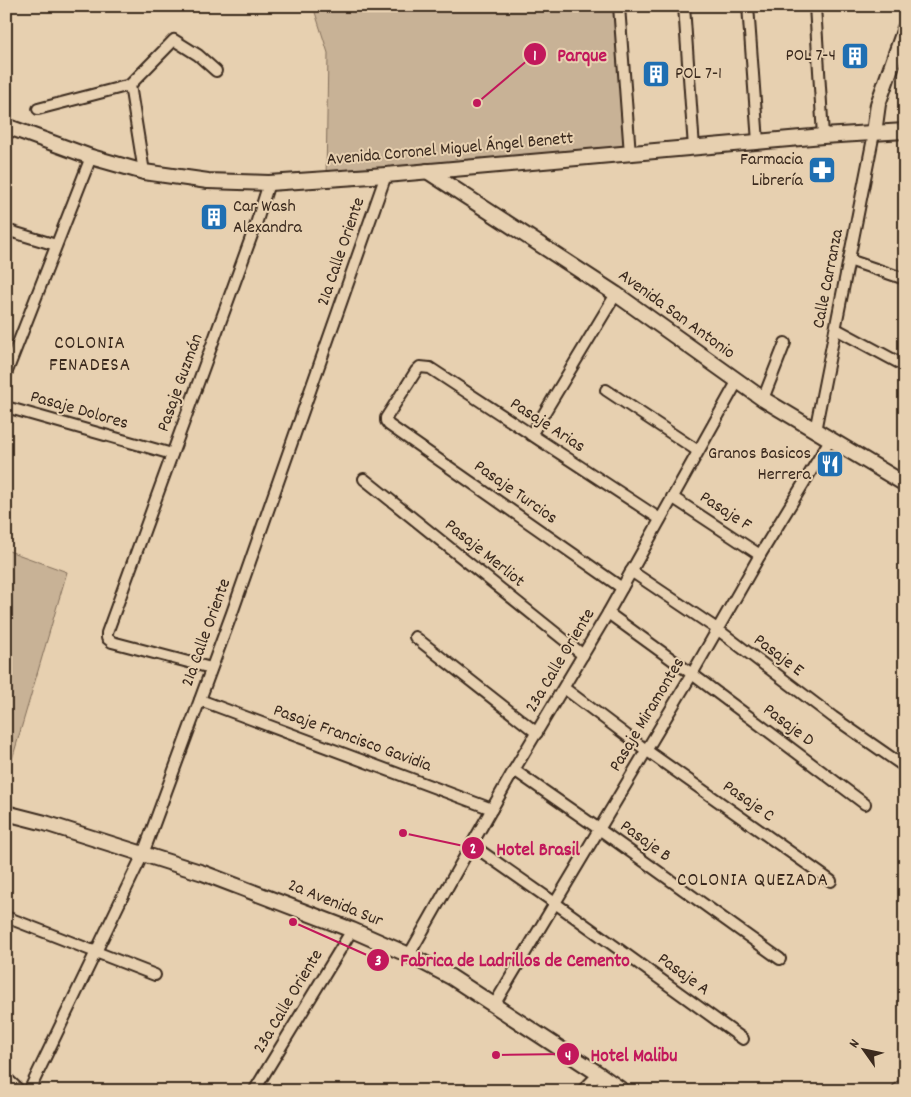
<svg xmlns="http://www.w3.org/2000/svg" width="911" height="1097" font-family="Dekko,sans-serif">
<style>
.green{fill:#c8b296;stroke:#826e5a}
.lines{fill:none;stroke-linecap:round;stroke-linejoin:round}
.street-casing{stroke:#3b2a1e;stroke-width:14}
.secondary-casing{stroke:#3b2a1e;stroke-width:18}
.highway-casing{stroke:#3b2a1e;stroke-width:22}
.street{stroke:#e7d0b0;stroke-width:10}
.secondary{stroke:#e7d0b0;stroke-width:14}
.highway{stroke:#e7d0b0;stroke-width:19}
.labels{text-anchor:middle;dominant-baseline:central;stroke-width:4;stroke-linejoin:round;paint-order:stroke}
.poi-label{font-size:18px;fill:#3b2a1e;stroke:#e7d0b0;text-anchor:end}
.street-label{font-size:18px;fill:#3b2a1e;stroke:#e7d0b0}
.neighbourhood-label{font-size:19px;letter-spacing:1px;fill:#3b2a1e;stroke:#e7d0b0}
.leader{fill:none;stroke:#c2185b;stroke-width:2}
.callout-dot{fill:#c2185b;stroke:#e7d0b0;stroke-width:2}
.mark-label{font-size:15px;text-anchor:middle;font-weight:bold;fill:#fff}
.callout-label{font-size:19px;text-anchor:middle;font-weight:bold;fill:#c2185b;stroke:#e7d0b0;stroke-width:4;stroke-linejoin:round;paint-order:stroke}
</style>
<rect width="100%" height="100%" fill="#e7d0b0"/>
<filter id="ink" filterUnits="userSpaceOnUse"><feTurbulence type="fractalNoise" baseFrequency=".02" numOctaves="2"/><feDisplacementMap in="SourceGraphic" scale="10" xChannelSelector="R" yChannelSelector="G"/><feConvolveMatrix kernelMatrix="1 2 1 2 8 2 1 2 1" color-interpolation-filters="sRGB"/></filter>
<g filter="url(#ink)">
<!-- green -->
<g class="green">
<path d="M 313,6 L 619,6 L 630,154 L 326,179 L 328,53 Z"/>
<path d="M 6,550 L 67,572 L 6,780 Z"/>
</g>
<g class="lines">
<!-- street casing -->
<g class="street-casing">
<g id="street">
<path d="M 619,6 L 630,154"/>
<path d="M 684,6 L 694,148"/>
<path d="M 748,6 L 758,142"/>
<path d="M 815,6 L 823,136"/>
<path d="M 130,85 L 144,172"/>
<path d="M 38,109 L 130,85 L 174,40 L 198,55 L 216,71"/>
<path d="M 6,230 L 56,245"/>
<path d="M 849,260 L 905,279"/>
<path d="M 836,329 L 905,366"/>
<path d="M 6,374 L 91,157"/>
<path d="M 606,390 L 698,451"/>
<path d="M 763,399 L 785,343"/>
<path d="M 6,407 L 172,454"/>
<path d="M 815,431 L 874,133"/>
<path d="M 531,435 L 616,294"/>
<path d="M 364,479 L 583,655"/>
<path d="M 672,497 L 760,555"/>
<path d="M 631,571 L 717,629 L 833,717 L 905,767"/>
<path d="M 622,588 L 389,425 L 386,421 L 386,418 L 416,371 L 420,367 L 430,368 L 660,519"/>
<path d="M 608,613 L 692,674 L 865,804"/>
<path d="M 415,637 L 537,733"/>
<path d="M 211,668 L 112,642 L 107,638 L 107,633 L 256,224 L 269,183"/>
<path d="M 564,688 L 646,750 L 831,881"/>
<path d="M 200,700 L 492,809"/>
<path d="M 514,770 L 599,829 L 780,959"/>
<path d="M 472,845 L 555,903 L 743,1039"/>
<path d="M 6,917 L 155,975"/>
<path d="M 409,955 L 514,770 L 608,613 L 737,382"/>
<path d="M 494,1005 L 692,674 L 760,555 L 830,440"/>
<path d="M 6,1078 L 20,1091"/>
<path d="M 29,1091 L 143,854 L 232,613 L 386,175"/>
<path d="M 254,1091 L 352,930"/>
<path d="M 582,1091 L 599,1074"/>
</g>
</g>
<!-- secondary casing -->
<g class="secondary-casing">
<g id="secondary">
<path d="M 6,126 L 91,157 L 144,172 L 208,181 L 269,183 L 386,175 L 823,136 L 905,131"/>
<path d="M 874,133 L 878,104 L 905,28"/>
<path d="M 427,171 L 616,294 L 763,399 L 905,484"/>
<path d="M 6,813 L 45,823 L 203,873 L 352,930 L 409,955 L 451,977 L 599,1074 L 623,1091"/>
</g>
</g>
<!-- highway casing -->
<g class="highway-casing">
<path id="highway" d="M 902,1091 L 905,1089"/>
</g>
<!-- street -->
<use href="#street" class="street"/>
<!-- secondary -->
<use href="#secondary" class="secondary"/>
<!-- highway -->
<use href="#highway" class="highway"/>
</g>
</g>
<!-- icons -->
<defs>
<g id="building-square" transform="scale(1.4375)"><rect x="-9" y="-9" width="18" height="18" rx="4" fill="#1f6fb2" stroke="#e7d0b0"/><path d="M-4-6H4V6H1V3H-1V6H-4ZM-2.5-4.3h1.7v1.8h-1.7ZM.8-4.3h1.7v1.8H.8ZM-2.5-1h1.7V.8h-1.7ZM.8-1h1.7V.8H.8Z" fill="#fff"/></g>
<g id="pharmacy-square" transform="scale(1.4375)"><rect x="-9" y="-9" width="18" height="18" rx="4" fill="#1f6fb2" stroke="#e7d0b0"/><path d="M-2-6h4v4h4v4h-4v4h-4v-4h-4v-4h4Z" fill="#fff"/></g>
<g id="restaurant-square" transform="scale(1.4375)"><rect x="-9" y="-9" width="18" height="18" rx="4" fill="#1f6fb2" stroke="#e7d0b0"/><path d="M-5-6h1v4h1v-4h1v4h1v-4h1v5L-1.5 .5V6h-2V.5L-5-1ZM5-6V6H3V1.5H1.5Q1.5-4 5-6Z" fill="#fff"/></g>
</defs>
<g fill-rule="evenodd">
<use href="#building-square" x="855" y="56"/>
<use href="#building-square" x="656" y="74"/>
<use href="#pharmacy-square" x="822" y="170"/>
<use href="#building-square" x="214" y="217"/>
<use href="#restaurant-square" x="830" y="464"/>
</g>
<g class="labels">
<!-- poi labels -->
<g class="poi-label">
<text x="836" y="56">POL 7-4</text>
<text x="675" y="74" text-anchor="start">POL 7-1</text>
<text x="803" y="160">Farmacia<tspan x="803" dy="21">Librería</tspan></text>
<text x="233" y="207" text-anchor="start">Car Wash<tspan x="233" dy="21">Alexandra</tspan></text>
<text x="811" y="454">Granos Basicos<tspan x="811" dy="21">Herrera</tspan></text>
</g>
<!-- street labels -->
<g class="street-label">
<text transform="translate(450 150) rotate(-5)">Avenida Coronel Miguel Ángel Benett</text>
<text transform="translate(342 252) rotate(-71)">21a Calle Oriente</text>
<text transform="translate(829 279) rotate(-79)">Calle Carranza</text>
<text transform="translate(676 315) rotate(36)">Avenida San Antonio</text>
<text transform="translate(181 383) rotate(-70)">Pasaje Guzmán</text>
<text transform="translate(79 411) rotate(16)">Pasaje Dolores</text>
<text transform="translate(547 426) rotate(33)">Pasaje Arias</text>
<text transform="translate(515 493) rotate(35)">Pasaje Turcios</text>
<text transform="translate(725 512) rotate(33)">Pasaje F</text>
<text transform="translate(484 554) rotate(39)">Pasaje Merliot</text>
<text transform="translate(207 633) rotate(-70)">21a Calle Oriente</text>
<text transform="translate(778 656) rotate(37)">Pasaje E</text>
<text transform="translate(561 661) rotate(-59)">23a Calle Oriente</text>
<text transform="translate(648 715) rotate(-59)">Pasaje Miramontes</text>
<text transform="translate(788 726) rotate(37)">Pasaje D</text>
<text transform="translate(352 739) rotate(20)">Pasaje Francisco Gavidia</text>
<text transform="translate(748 802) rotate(35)">Pasaje C</text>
<text transform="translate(645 842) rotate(36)">Pasaje B</text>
<text transform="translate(335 904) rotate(22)">2a Avenida Sur</text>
<text transform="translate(683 975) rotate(36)">Pasaje A</text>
<text transform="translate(289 1002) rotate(-59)">23a Calle Oriente</text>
</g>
<!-- neighbourhood labels -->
<g class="neighbourhood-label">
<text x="90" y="344">COLONIA<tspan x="90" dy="22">FENADESA</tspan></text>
<text x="753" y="881">COLONIA QUEZADA</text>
</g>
</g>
<!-- callouts -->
<path class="leader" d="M477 103L535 54M403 833L473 848M293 922L378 960M496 1055L568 1054"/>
<g class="callout-dot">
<circle cx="477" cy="103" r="5"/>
<circle cx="403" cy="833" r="5"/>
<circle cx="293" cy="922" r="5"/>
<circle cx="496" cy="1055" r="5"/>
<circle cx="535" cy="54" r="12"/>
<circle cx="473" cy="848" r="12"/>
<circle cx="378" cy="960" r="12"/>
<circle cx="568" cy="1054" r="12"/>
</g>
<g class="mark-label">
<text x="535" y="60">1</text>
<text x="473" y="853">2</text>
<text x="378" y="965">3</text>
<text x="568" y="1060">4</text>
</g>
<g class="callout-label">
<text x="582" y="61">Parque</text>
<text x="538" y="855">Hotel Brasil</text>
<text x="515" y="966">Fabrica de Ladrillos de Cemento</text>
<text x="634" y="1061">Hotel Malibu</text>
</g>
<!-- margin -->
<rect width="911" height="1097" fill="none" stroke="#e7d0b0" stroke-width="25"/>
<rect x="12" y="12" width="886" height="1072" fill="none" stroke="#3b2a1e" stroke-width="2" filter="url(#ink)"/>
<!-- north arrow -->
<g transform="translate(864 1050) rotate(303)" stroke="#e7d0b0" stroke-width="4" paint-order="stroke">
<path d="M0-4L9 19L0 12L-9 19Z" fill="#3b2a1e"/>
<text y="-8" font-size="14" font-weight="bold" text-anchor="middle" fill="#3b2a1e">N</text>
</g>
</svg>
